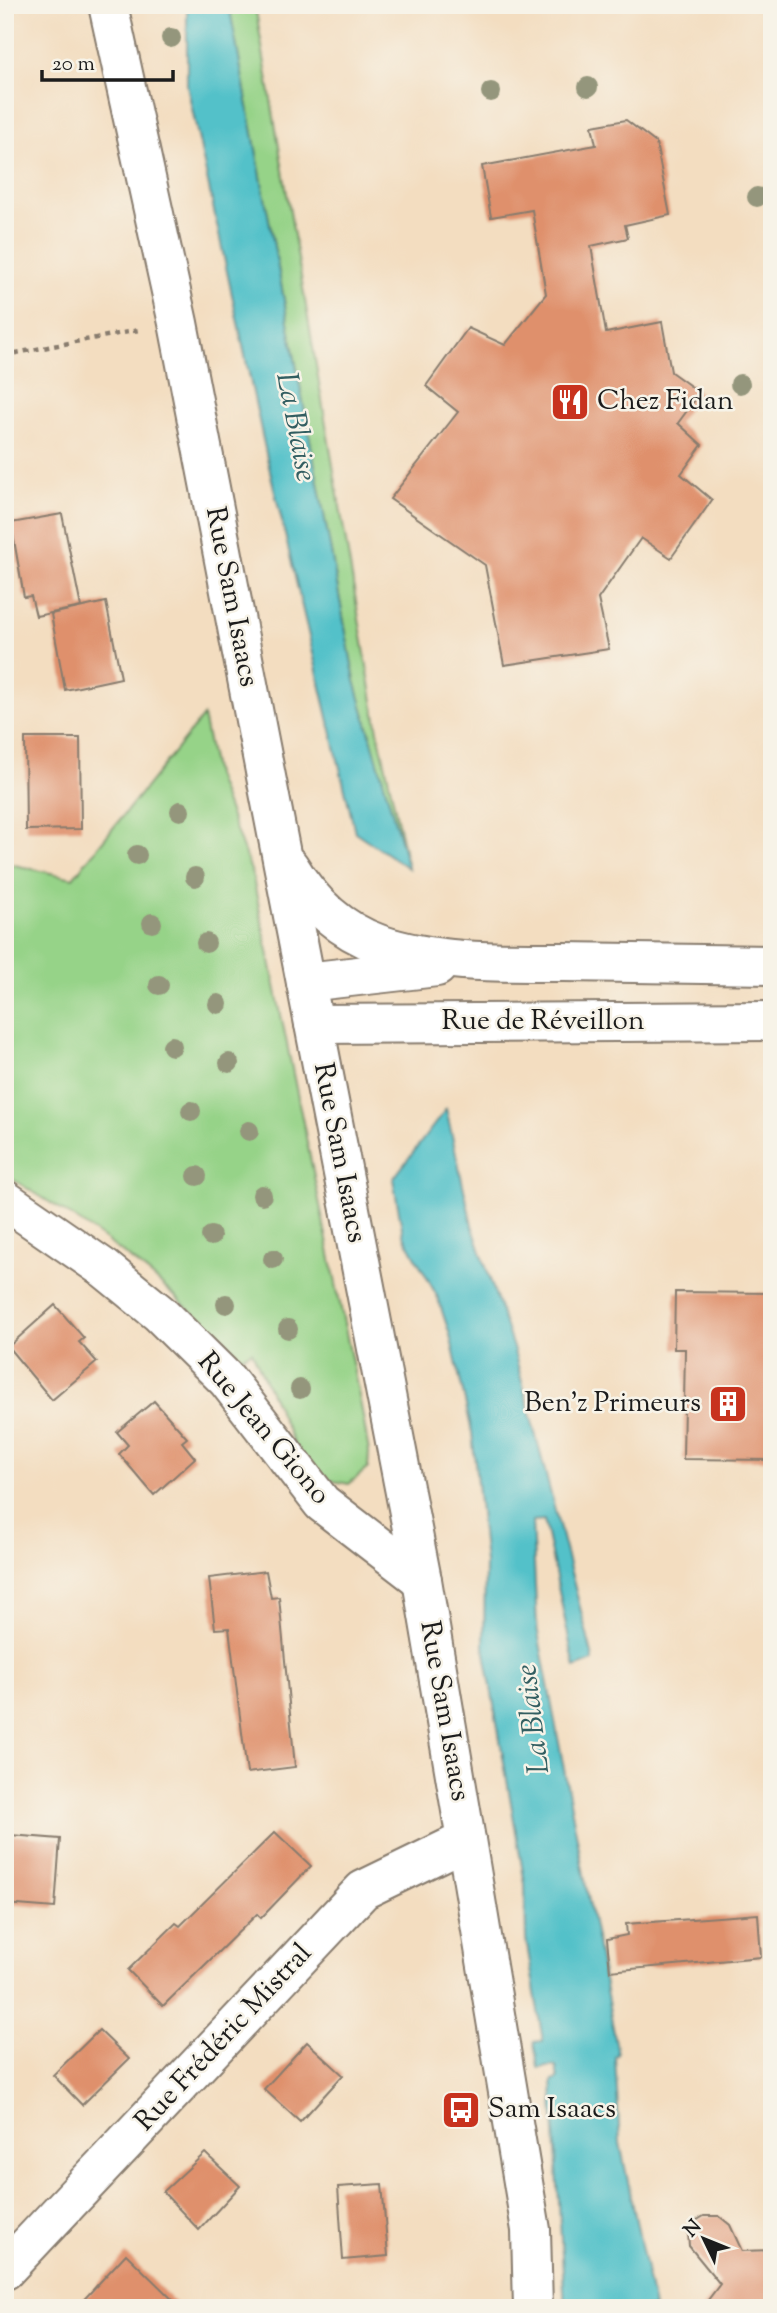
<svg xmlns="http://www.w3.org/2000/svg" width="777" height="2313" font-family="'Sorts Mill Goudy',serif">
<style>
.green{fill:#96d388;stroke:#597852;stroke-width:2}
.water{fill:#53c1c9;stroke:#386e72;stroke-width:2}
.building{fill:#df906c}
.lines{fill:none;stroke-linecap:round;stroke-linejoin:round}
.minor-casing{stroke:#887c6e;stroke-width:42}
.secondary-casing{stroke:#887c6e;stroke-width:42}
.primary-casing{stroke:#887c6e;stroke-width:42}
.path{stroke:#887c6e;stroke-width:4.5;stroke-dasharray:5 5;stroke-linecap:butt}
.minor{stroke:#fff;stroke-width:38}
.secondary{stroke:#fff;stroke-width:38}
.primary{stroke:#fff;stroke-width:38}
.tree{fill:#94967b}
.labels{text-anchor:middle;dominant-baseline:central;stroke-width:5;stroke-linejoin:round;paint-order:stroke}
.poi-label{font-size:28px;fill:#1c1c1c;stroke:#f7f3e8;text-anchor:start}
.street-label{font-size:28px;fill:#1c1c1c;stroke:#f7f3e8}
.water-label{font-size:30px;font-style:italic;fill:#325e61;stroke:#f7f3e8}
</style>
<rect width="100%" height="100%" fill="#f7f3e8"/>
<filter id="ink" filterUnits="userSpaceOnUse"><feTurbulence type="fractalNoise" baseFrequency=".0143" numOctaves="2"/><feDisplacementMap in="SourceGraphic" scale="14" xChannelSelector="R" yChannelSelector="G"/><feConvolveMatrix kernelMatrix="1 2 1 2 8 2 1 2 1" color-interpolation-filters="sRGB"/></filter>
<filter id="wash" filterUnits="userSpaceOnUse"><feTurbulence type="fractalNoise" baseFrequency=".00686" numOctaves="4" result="noise"/><feDisplacementMap in="SourceGraphic" scale="28" xChannelSelector="R" yChannelSelector="G"/><feGaussianBlur stdDeviation="1.57" result="paint"/><feColorMatrix in="noise" values="0 0 0 0 0 0 0 0 0 0 0 0 0 0 0 0 0 1.4 0 .05"/><feComposite in="paint" operator="in"/></filter>
<g filter="url(#wash)">
<rect width="100%" height="100%" fill="#f3ddc0"/>
<!-- green -->
<g class="green">
<path d="M 229,5 L 255,5 L 378,731 L 408,868 L 355,681 Z"/>
<path d="M 203,716 L 215,775 L 252,873 L 362,1411 L 369,1452 L 368,1468 L 349,1484 L 322,1479 L 295,1447 L 252,1351 L 235,1360 C 173,1283 90,1225 5,1175 L 5,863 L 73,878 Z"/>
</g>
<!-- water -->
<g class="water">
<path d="M 187,5 L 229,5 L 355,681 L 408,868 L 355,832 L 267,458 L 187,85 Z"/>
<path d="M 446,1109 L 472,1225 L 514,1351 L 593,1658 L 593,1661 L 575,1668 L 544,1520 L 532,1521 L 537,1627 L 618,2054 L 615,2057 L 620,2143 L 654,2308 L 565,2308 L 552,2081 L 558,2079 L 556,2066 L 538,2068 L 534,2042 L 543,2041 L 526,1939 L 525,1884 L 484,1647 L 485,1563 L 472,1432 L 450,1335 L 437,1296 L 403,1234 L 393,1179 Z"/>
</g>
<g id="blocks">
<!-- building -->
<g class="building">
<path d="M 626,120 L 656,143 L 670,215 L 625,225 L 628,238 L 591,246 L 606,333 L 662,322 L 671,372 L 700,393 L 678,423 L 702,445 L 681,474 L 712,500 L 671,558 L 641,538 L 598,599 L 609,649 L 504,665 L 485,565 L 390,499 L 458,412 L 426,386 L 468,328 L 505,345 L 546,294 L 532,210 L 491,217 L 482,166 L 596,145 L 592,126 Z"/>
<path d="M 62,514 L 81,607 L 36,616 L 31,596 L 24,597 L 11,523 Z"/>
<path d="M 106,602 L 121,678 L 65,690 L 51,614 Z"/>
<path d="M 25,738 L 80,738 L 81,829 L 26,830 Z"/>
<path d="M 675,1292 L 772,1293 L 772,1460 L 683,1459 L 685,1349 L 674,1349 Z"/>
<path d="M 55,1305 L 84,1338 L 79,1342 L 97,1362 L 52,1400 L 8,1347 Z"/>
<path d="M 154,1401 L 187,1438 L 182,1442 L 195,1458 L 154,1495 L 119,1454 L 128,1445 L 117,1432 Z"/>
<path d="M 266,1571 L 271,1598 L 279,1597 L 295,1767 L 247,1773 L 229,1628 L 215,1629 L 209,1578 Z"/>
<path d="M 275,1832 L 311,1866 L 261,1918 L 257,1914 L 163,2006 L 128,1970 L 176,1923 L 180,1926 Z"/>
<path d="M 10,1835 L 60,1839 L 55,1908 L 5,1904 Z"/>
<path d="M 758,1914 L 761,1957 L 610,1971 L 607,1939 L 627,1935 L 626,1924 Z"/>
<path d="M 99,2030 L 129,2059 L 82,2105 L 53,2075 Z"/>
<path d="M 307,2042 L 343,2075 L 300,2122 L 264,2089 Z"/>
<path d="M 205,2153 L 240,2186 L 199,2230 L 163,2192 Z"/>
<path d="M 382,2184 L 388,2256 L 343,2260 L 338,2187 Z"/>
<path d="M 704,2216 L 719,2216 L 730,2225 L 742,2251 L 772,2250 L 772,2308 L 702,2308 L 720,2284 L 689,2246 L 688,2232 L 694,2222 Z"/>
<path d="M 126,2254 L 181,2308 L 76,2308 Z"/>
</g>
</g>
</g>
<g filter="url(#ink)">
<use href="#blocks" fill-opacity="0" stroke="#887c6e" stroke-width="2"/>
<g class="lines">
<!-- minor casing -->
<g class="minor-casing">
<g id="minor">
<path d="M 5,1200 L 105,1269 L 159,1313 L 227,1380 L 322,1503 L 422,1580"/>
<path d="M 5,2270 L 363,1890 L 466,1840"/>
</g>
</g>
<!-- secondary casing -->
<g class="secondary-casing">
<path id="secondary" d="M 314,1024 L 422,1580 L 466,1840 L 531,2230 L 533,2308"/>
</g>
<!-- primary casing -->
<g class="primary-casing">
<g id="primary">
<path d="M 108,5 L 178,323 L 314,1024 L 772,1021"/>
<path d="M 289,866 C 310,901 339,930 379,944 C 437,964 504,962 564,962 C 633,963 703,964 772,965"/>
<path d="M 306,982 L 437,967"/>
</g>
</g>
<!-- path -->
<path class="path" d="M 5,355 L 139,330"/>
<!-- minor -->
<use href="#minor" class="minor"/>
<!-- secondary -->
<use href="#secondary" class="secondary"/>
<!-- primary -->
<use href="#primary" class="primary"/>
</g>
<!-- trees -->
<g class="tree">
<circle cx="171" cy="38" r="10"/>
<circle cx="588" cy="87" r="10"/>
<circle cx="491" cy="92" r="10"/>
<circle cx="757" cy="197" r="10"/>
<circle cx="740" cy="384" r="10"/>
<circle cx="180" cy="811" r="10"/>
<circle cx="137" cy="855" r="10"/>
<circle cx="195" cy="877" r="10"/>
<circle cx="152" cy="923" r="10"/>
<circle cx="206" cy="943" r="10"/>
<circle cx="159" cy="985" r="10"/>
<circle cx="218" cy="1004" r="10"/>
<circle cx="172" cy="1046" r="10"/>
<circle cx="229" cy="1063" r="10"/>
<circle cx="191" cy="1111" r="10"/>
<circle cx="249" cy="1131" r="10"/>
<circle cx="197" cy="1176" r="10"/>
<circle cx="262" cy="1195" r="10"/>
<circle cx="211" cy="1236" r="10"/>
<circle cx="273" cy="1259" r="10"/>
<circle cx="226" cy="1304" r="10"/>
<circle cx="288" cy="1329" r="10"/>
<circle cx="300" cy="1389" r="10"/>
</g>
</g>
<!-- icons -->
<defs>
<g id="restaurant-square" transform="scale(2.0125)"><rect x="-9" y="-9" width="18" height="18" rx="4" fill="#c8321e" stroke="#f7f3e8"/><path d="M-5-6h1v4h1v-4h1v4h1v-4h1v5L-1.5 .5V6h-2V.5L-5-1ZM5-6V6H3V1.5H1.5Q1.5-4 5-6Z" fill="#fff"/></g>
<g id="building-square" transform="scale(2.0125)"><rect x="-9" y="-9" width="18" height="18" rx="4" fill="#c8321e" stroke="#f7f3e8"/><path d="M-4-6H4V6H1V3H-1V6H-4ZM-2.5-4.3h1.7v1.8h-1.7ZM.8-4.3h1.7v1.8H.8ZM-2.5-1h1.7V.8h-1.7ZM.8-1h1.7V.8H.8Z" fill="#fff"/></g>
<g id="bus-square" transform="scale(2.0125)"><rect x="-9" y="-9" width="18" height="18" rx="4" fill="#c8321e" stroke="#f7f3e8"/><path d="M-5-6H5V4H4V6H2V4H-2V6H-4V4H-5ZM-3.5-4V0h7V-4ZM-3.5 1.2v1.5H-2V1.2ZM2 1.2v1.5H3.5V1.2Z" fill="#fff"/></g>
</defs>
<g fill-rule="evenodd">
<use href="#restaurant-square" x="570" y="402"/>
<use href="#building-square" x="728" y="1404"/>
<use href="#bus-square" x="461" y="2110"/>
</g>
<g class="labels">
<!-- poi labels -->
<g class="poi-label">
<text x="597" y="402">Chez Fidan</text>
<text x="701" y="1404" text-anchor="end">Ben'z Primeurs</text>
<text x="488" y="2110">Sam Isaacs</text>
</g>
<!-- street labels -->
<g class="street-label">
<text transform="translate(231 597) rotate(79)">Rue Sam Isaacs</text>
<text x="543" y="1022">Rue de Réveillon</text>
<text transform="translate(339 1153) rotate(79)">Rue Sam Isaacs</text>
<text transform="translate(263 1429) rotate(50)">Rue Jean Giono</text>
<text transform="translate(444 1711) rotate(80)">Rue Sam Isaacs</text>
<text transform="translate(224 2038) rotate(-47)">Rue Frédéric Mistral</text>
</g>
<!-- water labels -->
<g class="water-label">
<text transform="translate(295 427) rotate(79)">La Blaise</text>
<text transform="translate(534 1719) rotate(-97)">La Blaise</text>
</g>
</g>
<!-- margin -->
<rect width="777" height="2313" fill="none" stroke="#f7f3e8" stroke-width="28"/>
<!-- north arrow -->
<g transform="translate(704 2239) rotate(313)" stroke="#f7f3e8" stroke-width="5" paint-order="stroke">
<path d="M0-5L12 26L0 18L-12 26Z" fill="#1c1c1c"/>
<text y="-10" font-size="19" font-weight="bold" text-anchor="middle" fill="#1c1c1c">N</text>
</g>
<!-- scale -->
<path d="M42 70v10h131v-10" fill="none" stroke="#1c1c1c" stroke-width="3.5"/>
<text x="52" y="70" font-size="21" fill="#1c1c1c" stroke="#f7f3e8" stroke-width="5" paint-order="stroke">20 m</text>
</svg>
